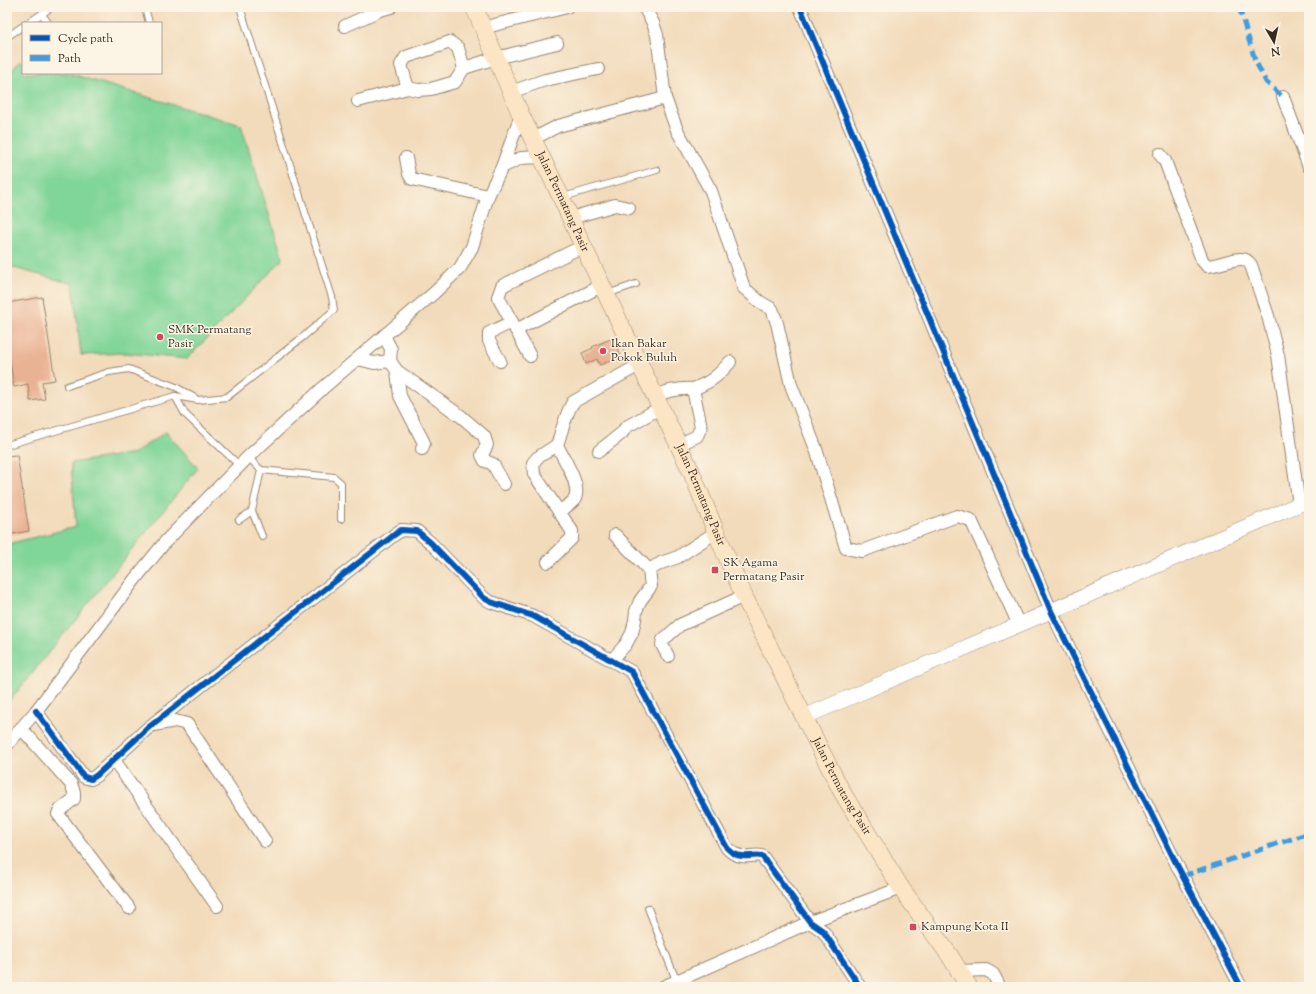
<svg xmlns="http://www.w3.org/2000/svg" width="1316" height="994" font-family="'Sorts Mill Goudy',serif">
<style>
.green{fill:#80d598;stroke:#5e805b}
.building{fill:#eab294}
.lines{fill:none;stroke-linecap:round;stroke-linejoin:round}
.service-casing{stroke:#96826c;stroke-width:8}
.minor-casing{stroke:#96826c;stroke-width:14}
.tertiary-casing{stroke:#96826c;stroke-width:16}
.secondary-casing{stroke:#96826c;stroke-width:18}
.service{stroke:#fff;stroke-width:6}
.minor{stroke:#fff;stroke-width:12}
.tertiary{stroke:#fff;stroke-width:15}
.secondary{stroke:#fce5c4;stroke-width:17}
.quiet{stroke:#3f9ce0;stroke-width:5;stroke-dasharray:10 5;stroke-linecap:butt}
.cycleway-casing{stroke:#fcf5e5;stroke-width:8}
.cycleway{stroke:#0057b8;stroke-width:6}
.poi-dot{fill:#d1495b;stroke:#fcf5e5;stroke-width:1.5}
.labels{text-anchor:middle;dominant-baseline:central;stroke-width:3;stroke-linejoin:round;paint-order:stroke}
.street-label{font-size:12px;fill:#3b2a1e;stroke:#fcf5e5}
.poi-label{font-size:12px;fill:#3b2a1e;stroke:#fcf5e5;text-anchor:start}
</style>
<rect width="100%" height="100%" fill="#fcf5e5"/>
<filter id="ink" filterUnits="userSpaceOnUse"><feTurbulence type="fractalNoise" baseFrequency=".025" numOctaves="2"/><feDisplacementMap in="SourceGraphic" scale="8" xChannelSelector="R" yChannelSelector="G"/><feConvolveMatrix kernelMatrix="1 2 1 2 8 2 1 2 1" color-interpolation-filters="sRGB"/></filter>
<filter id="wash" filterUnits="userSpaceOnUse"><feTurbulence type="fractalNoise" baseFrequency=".012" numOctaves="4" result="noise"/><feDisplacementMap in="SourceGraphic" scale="16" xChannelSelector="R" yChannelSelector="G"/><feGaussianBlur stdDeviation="0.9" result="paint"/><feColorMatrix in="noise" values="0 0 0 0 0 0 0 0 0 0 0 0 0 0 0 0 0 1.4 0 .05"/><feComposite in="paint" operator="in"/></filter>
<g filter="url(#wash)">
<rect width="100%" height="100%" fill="#f2dbbb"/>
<!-- green -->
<g class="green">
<path d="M 20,61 L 23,62 L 23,73 L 68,73 L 241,125 L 283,259 L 187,359 L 126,353 L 81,355 L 73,284 L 7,266 L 7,77 Z"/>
<path d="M 166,432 L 198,468 L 7,704 L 7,544 L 76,527 L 71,463 L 134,453 Z"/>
</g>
<g id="blocks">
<!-- building -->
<g class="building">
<path d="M 42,297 L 55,380 L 42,382 L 45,399 L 30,401 L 28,384 L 14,387 L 7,341 L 7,303 Z"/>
<path d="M 613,338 L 621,356 L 600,365 L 597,359 L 586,364 L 582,353 L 593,348 L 592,347 Z"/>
<path d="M 17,455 L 29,531 L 7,535 L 7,456 Z"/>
</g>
</g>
</g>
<g filter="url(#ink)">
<use href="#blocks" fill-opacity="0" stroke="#96826c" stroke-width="1"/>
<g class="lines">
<!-- service casing -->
<g class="service-casing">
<g id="service">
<path d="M 145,7 L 149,23"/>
<path d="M 42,14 L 48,23"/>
<path d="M 28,23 L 52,7"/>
<path d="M 7,37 L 23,26"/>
<path d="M 563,197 L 657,170"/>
<path d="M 607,294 L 636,284"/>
<path d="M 67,386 L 109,372 L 129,369 L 176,387 L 195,398"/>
<path d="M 175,396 L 185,414 L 240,466"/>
<path d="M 7,445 L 175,396 L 198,400 L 227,397 L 303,337 L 334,310 L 332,297 L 240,7"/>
<path d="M 248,457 L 261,470 L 252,511 L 262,536"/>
<path d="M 261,470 L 334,477 L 341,483 L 341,519"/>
<path d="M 239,520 L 252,511"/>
<path d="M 648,908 L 676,980"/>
</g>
</g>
<!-- minor casing -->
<g class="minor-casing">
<g id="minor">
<path d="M 644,7 L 653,23 L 657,35 L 665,98 L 677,130 L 711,191 L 744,288 L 760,302 L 772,309 L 777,323 L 791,385 L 816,449 L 846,548 L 862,551 L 957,516 L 971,520 L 1019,625"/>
<path d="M 800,7 L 1051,611 L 1179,869 L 1241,987"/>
<path d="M 345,26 L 380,10 L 391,7"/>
<path d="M 482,28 L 567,7"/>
<path d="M 408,88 L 401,65 L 406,57 L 450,42 L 458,48 L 464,68"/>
<path d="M 511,92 L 545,80 L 598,69"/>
<path d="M 1283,97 L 1309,167"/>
<path d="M 358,101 L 408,88 L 418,90 L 431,89 L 455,82 L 464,68 L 496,58 L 557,43"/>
<path d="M 533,139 L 558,126 L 665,98"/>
<path d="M 1160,154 L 1165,161 L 1202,260 L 1207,266 C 1217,266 1238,256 1246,260 C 1248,261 1249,263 1251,265 L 1268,316 L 1278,355 L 1299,505"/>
<path d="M 406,158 L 409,174 L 412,179 L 488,196"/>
<path d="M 502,167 L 521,158 L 541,157"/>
<path d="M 571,218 L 615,205 L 629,208"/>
<path d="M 512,322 L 516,330 L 603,285"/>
<path d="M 516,330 L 530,356"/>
<path d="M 384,336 L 391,349 L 390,361 L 397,371 L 462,417 L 484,436 L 487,445 L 482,455 L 485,461 L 493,464 L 504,484"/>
<path d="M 358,359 L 374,363 L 390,361"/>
<path d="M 500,361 L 489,341 L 489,333 L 512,322 L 498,297 L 502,286 L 583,246"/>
<path d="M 397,371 L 400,396 L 424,443 L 422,449"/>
<path d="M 654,396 C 667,391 679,388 693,389"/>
<path d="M 678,445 L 697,436 L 701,427 L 693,389 C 711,382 717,377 730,362"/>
<path d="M 599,451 L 622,433 L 626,427 L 660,408"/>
<path d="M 559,512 C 564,508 571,504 574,500 C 583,487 563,458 557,445 C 562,431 565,415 573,402 L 639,365"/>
<path d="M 615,535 L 649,570"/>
<path d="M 548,562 L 572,538 L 572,531 L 534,474 L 533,463 L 537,458 L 557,445"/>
<path d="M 668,656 L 662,645 L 663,640 L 680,625 L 744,596"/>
<path d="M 612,660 L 626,644 L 632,633 L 635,620 L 636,611 L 640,601 L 651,586 L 649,570 L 661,563 L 678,557 L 716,532"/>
<path d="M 36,711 L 84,777 L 91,779 L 97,775 L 149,727 L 394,535 L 401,530 L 417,531 L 431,543 L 484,598 L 491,602 L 533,616 L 632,672 L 727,848 C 729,850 732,853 735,854 C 743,859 753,854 762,856 L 810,922 L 823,931 L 860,987"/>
<path d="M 154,725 L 175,721 L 187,724 L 265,841"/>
<path d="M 21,728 L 71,784 L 74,792 L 74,799 L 60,810 L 58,814 L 129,908"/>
<path d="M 7,745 L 36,711 L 135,579 L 166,541 L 248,457 L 323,388 L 434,293 L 460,268 L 472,247 L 488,196 L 502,167 L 521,115"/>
<path d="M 114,760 L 217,906"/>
<path d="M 959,971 L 986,970 L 993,974 L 1000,987"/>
<path d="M 663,987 L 810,922 L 901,888"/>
</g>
</g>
<!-- tertiary casing -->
<g class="tertiary-casing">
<path id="tertiary" d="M 804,717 L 1309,500"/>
</g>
<!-- secondary casing -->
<g class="secondary-casing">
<g id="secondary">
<path id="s1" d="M 474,7 L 521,115 L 561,197 L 583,246 L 691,471 L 716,532 L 744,596 L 804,717 L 842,792 L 901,888 L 950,956 L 969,987"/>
</g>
</g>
<!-- service -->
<use href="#service" class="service"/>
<!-- minor -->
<use href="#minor" class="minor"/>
<!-- tertiary -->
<use href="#tertiary" class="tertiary"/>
<!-- secondary -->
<use href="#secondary" class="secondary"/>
<!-- quiet -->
<g class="quiet">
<path d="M 1239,7 L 1255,60 L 1266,82 L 1283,97"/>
<path d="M 1183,876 L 1309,833"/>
</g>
<!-- cycleway casing -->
<g class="cycleway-casing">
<g id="cycleway">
<path d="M 800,7 L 1051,611 L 1179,869 L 1241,987"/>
<path d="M 36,711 L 84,777 L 91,779 L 97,775 L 149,727 L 394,535 L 401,530 L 417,531 L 431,543 L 484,598 L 491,602 L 533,616 L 632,672 L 727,848 C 729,850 732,853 735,854 C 743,859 753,854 762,856 L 810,922 L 823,931 L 860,987"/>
</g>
</g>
<!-- cycleway -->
<use href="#cycleway" class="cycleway"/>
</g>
</g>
<!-- markers -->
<g class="poi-dot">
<circle cx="160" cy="337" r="4"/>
<circle cx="603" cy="351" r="4"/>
<rect x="711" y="566" width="8" height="8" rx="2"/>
<rect x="909" y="923" width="8" height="8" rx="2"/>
</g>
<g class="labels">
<!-- street labels -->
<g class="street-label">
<text stroke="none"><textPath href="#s1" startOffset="214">Jalan Permatang Pasir</textPath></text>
<text stroke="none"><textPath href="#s1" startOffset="538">Jalan Permatang Pasir</textPath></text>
<text stroke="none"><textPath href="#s1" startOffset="862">Jalan Permatang Pasir</textPath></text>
</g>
<!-- poi labels -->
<g class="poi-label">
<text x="168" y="330">SMK Permatang<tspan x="168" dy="14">Pasir</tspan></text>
<text x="611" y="344">Ikan Bakar<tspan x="611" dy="14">Pokok Buluh</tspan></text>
<text x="723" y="563">SK Agama<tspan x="723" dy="14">Permatang Pasir</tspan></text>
<text x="921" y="927">Kampung Kota II</text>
</g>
</g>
<!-- margin -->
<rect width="1316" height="994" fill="none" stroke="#fcf5e5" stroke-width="24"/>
<!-- legend -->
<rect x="22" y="22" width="140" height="52" fill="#fcf5e5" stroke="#afa495"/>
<rect x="30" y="35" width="20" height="6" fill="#0057b8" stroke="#afa495"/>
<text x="58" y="42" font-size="12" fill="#3b2a1e">Cycle path</text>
<rect x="30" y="55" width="20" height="6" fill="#3f9ce0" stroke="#afa495"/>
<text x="58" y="62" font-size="12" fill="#3b2a1e">Path</text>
<!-- north arrow -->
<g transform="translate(1274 42) rotate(171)" stroke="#fcf5e5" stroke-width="3" paint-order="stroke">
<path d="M0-3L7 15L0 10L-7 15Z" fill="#3b2a1e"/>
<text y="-6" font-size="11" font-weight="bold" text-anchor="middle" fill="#3b2a1e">N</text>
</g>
</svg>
